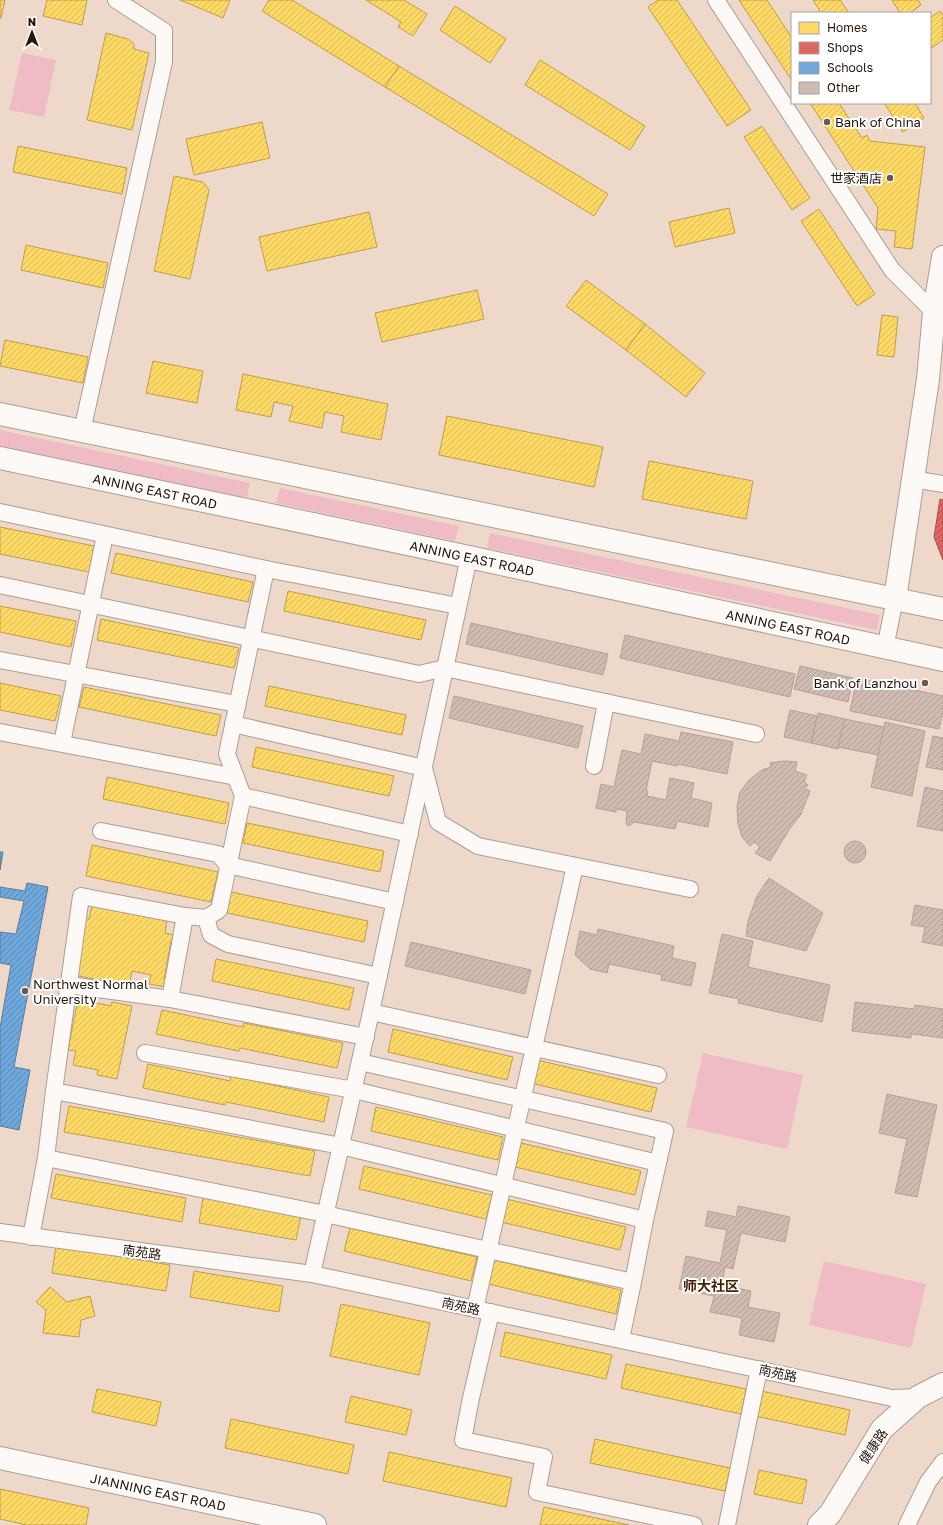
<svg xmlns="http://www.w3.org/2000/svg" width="943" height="1525" font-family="'Golos Text','Noto Sans SC',sans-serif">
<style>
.grass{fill:#efbcc6}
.homes{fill:url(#homes-hatch);stroke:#be9e4a}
.shops{fill:url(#shops-hatch);stroke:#a84e4a}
.schools{fill:url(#schools-hatch);stroke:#597c9d}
.building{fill:url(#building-hatch);stroke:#b5a198}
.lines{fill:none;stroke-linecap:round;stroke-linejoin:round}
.street-casing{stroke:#af9d91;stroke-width:18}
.secondary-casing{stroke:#af9d91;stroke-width:24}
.street{stroke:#fcf9f7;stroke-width:16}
.secondary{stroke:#fcf9f7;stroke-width:22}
.poi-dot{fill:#6d594d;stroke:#fff;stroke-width:1.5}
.labels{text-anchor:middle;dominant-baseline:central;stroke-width:4;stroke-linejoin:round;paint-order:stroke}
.poi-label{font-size:13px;fill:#271509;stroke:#fff;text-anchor:start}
.street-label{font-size:13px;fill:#271509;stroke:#fff}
.neighbourhood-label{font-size:14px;font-weight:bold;fill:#441e00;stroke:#fff}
</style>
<defs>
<pattern id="homes-hatch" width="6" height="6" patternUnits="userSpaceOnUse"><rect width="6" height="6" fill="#ffd966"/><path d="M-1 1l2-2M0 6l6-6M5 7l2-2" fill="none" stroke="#dbb957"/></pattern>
<pattern id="shops-hatch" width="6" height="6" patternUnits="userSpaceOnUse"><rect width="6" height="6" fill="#e06666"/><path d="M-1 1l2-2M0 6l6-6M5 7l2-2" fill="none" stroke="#b65352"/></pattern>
<pattern id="schools-hatch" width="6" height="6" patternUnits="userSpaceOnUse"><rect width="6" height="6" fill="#6fa8dc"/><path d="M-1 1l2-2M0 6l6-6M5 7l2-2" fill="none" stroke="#5b88b1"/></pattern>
<pattern id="building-hatch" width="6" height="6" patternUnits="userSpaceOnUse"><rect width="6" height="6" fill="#d0bbb2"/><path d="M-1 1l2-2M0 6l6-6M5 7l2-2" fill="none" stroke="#b3a098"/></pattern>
</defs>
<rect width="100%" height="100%" fill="#eed8ca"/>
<!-- grass -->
<g class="grass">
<path d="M 22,53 L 56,60 L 44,117 L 9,110 Z"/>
<path d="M 0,430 L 250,483 L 247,498 L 0,446 Z"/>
<path d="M 280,488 L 459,526 L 455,541 L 276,503 Z"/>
<path d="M 490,533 L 880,615 L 877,630 L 487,548 Z"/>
<path d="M 703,1053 L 803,1075 L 787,1149 L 686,1127 Z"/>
<path d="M 824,1261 L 926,1284 L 911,1348 L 809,1325 Z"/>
</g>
<!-- homes -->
<g class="homes">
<path d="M 0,0 L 5,0 L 1,18 L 0,18 Z"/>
<path d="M 47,0 L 87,0 L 82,25 L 43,16 Z"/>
<path d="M 180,0 L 230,0 L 223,18 Z"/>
<path d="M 269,0 L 292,0 L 399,66 L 385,87 L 262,11 Z"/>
<path d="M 366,0 L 404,0 L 427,14 L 413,36 L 398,27 L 401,22 Z"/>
<path d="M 658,0 L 677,0 L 751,110 L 727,126 L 648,7 Z"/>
<path d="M 739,0 L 767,0 L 792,38 L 792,81 Z"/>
<path d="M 813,0 L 840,0 L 849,13 L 821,13 Z"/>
<path d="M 892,0 L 918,0 L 921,5 L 910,13 L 900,13 Z"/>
<path d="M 455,6 L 506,39 L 490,63 L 440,30 Z"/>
<path d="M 940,11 L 943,15 L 943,40 L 930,49 L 930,18 Z"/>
<path d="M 106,33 L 128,39 L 134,44 L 134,49 L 149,53 L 132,130 L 87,120 Z"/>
<path d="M 540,60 L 645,126 L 630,150 L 525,85 Z"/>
<path d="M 399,66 L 608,194 L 594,216 L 385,87 Z"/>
<path d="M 810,103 L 839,103 L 862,138 L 867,135 L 870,141 L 925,147 L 912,249 L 894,247 L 896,231 L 876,229 L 878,208 Z"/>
<path d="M 884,103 L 915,103 L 924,118 L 903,132 Z"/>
<path d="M 262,122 L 270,158 L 194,175 L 186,139 Z"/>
<path d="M 762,126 L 810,198 L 792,210 L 744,137 Z"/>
<path d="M 18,146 L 127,168 L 122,194 L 13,172 Z"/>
<path d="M 174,176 L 203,182 L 209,190 L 190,279 L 154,271 Z"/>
<path d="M 729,208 L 735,233 L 675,247 L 669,222 Z"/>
<path d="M 819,209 L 875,294 L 857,306 L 801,221 Z"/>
<path d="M 369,212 L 377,247 L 267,271 L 259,237 Z"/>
<path d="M 26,245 L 108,263 L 103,288 L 21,270 Z"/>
<path d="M 586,280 L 645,324 L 626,350 L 566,306 Z"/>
<path d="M 477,290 L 484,319 L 382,342 L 375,313 Z"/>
<path d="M 882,315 L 898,317 L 894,357 L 877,355 Z"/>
<path d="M 645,324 L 705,373 L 686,397 L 626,350 Z"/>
<path d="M 5,340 L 88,357 L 83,383 L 0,366 Z"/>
<path d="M 153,361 L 203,371 L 197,403 L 146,393 Z"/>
<path d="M 243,374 L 388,404 L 381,440 L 341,432 L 344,416 L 325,412 L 322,428 L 289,421 L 293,406 L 274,402 L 271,417 L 236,410 Z"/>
<path d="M 447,416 L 603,447 L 594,487 L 439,455 Z"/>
<path d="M 649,461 L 753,481 L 746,519 L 642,499 Z"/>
<path d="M 0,527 L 94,546 L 89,572 L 0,554 Z"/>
<path d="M 116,553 L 253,582 L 248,602 L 111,573 Z"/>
<path d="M 288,591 L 426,620 L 421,640 L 284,611 Z"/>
<path d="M 0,606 L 76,621 L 71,647 L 0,632 Z"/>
<path d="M 101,619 L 239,648 L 234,668 L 97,640 Z"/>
<path d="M 0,683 L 61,696 L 55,721 L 0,710 Z"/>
<path d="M 269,686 L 406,715 L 402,735 L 265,706 Z"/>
<path d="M 84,687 L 221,715 L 216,736 L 79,707 Z"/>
<path d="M 256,747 L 394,776 L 389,796 L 252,767 Z"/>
<path d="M 107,777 L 229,803 L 225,824 L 103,799 Z"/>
<path d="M 247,823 L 384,851 L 380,872 L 243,843 Z"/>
<path d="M 92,845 L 218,872 L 211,902 L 86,876 Z"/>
<path d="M 231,892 L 368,921 L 364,942 L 227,913 Z"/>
<path d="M 92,905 L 167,920 L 165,933 L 174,935 L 175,942 L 171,941 L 164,980 L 166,982 L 165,987 L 149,984 L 151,975 L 132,971 L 129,986 L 74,975 L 85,918 L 89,919 Z"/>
<path d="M 216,959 L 354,988 L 349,1010 L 212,981 Z"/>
<path d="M 78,999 L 111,1006 L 112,1002 L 132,1006 L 117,1079 L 97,1075 L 98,1070 L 73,1065 L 76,1051 L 68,1050 Z"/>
<path d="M 162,1010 L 243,1027 L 244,1023 L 343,1043 L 337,1068 L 240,1048 L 239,1051 L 156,1034 Z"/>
<path d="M 393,1029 L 513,1057 L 507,1080 L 388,1052 Z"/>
<path d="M 537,1060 L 657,1088 L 651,1112 L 531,1083 Z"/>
<path d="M 148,1064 L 230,1081 L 231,1076 L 329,1097 L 324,1122 L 226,1102 L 225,1105 L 143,1088 Z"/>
<path d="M 69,1106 L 315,1151 L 310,1176 L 64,1132 Z"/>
<path d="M 376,1107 L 503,1137 L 498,1160 L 371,1131 Z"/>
<path d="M 521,1143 L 641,1171 L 635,1195 L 515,1167 Z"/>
<path d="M 364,1166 L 492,1195 L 486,1219 L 359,1189 Z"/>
<path d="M 56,1174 L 186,1198 L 182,1222 L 51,1198 Z"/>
<path d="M 203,1198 L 301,1215 L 296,1240 L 199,1223 Z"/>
<path d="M 506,1199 L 626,1227 L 620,1250 L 501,1222 Z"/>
<path d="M 350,1228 L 477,1257 L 471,1281 L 344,1251 Z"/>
<path d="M 56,1246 L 170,1265 L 166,1291 L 52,1273 Z"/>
<path d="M 494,1260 L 621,1290 L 616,1314 L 488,1284 Z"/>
<path d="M 194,1271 L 283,1286 L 279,1312 L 190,1297 Z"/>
<path d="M 50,1287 L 67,1302 L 90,1296 L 95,1316 L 81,1320 L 79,1337 L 43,1333 L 46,1310 L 36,1302 Z"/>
<path d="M 341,1304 L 430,1323 L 419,1375 L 330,1356 Z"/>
<path d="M 505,1332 L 612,1355 L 606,1379 L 500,1356 Z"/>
<path d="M 626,1364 L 746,1389 L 741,1414 L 621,1388 Z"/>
<path d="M 97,1389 L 161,1402 L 156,1426 L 92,1412 Z"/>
<path d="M 761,1391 L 850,1410 L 845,1435 L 755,1416 Z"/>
<path d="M 351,1396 L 412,1410 L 406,1435 L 345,1422 Z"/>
<path d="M 231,1419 L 354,1445 L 348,1474 L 225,1448 Z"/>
<path d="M 595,1439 L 730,1468 L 725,1491 L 590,1463 Z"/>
<path d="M 389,1452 L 512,1478 L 506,1507 L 383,1481 Z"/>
<path d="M 759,1470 L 807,1480 L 802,1504 L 754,1494 Z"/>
<path d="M 0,1489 L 89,1508 L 86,1525 L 27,1525 L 0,1519 Z"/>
<path d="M 544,1507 L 629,1525 L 540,1525 Z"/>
</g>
<!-- shops -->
<path class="shops" d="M 940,499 L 943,500 L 943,560 L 934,537 Z"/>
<!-- schools -->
<g class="schools">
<path d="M 0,852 L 3,852 L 0,870 Z"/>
<path d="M 27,883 L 48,887 L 14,1067 L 30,1070 L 19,1130 L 0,1126 L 0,1028 L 11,965 L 0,963 L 0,932 L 16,934 L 24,901 L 0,897 L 0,887 L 25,891 Z"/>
</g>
<!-- building -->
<g class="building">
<path d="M 471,623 L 608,654 L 603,675 L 466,644 Z"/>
<path d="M 625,635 L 795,674 L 790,697 L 620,658 Z"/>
<path d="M 800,666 L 853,678 L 848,702 L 794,689 Z"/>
<path d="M 857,678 L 943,696 L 943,711 L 939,729 L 850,711 Z"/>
<path d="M 454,696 L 583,726 L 578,748 L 449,718 Z"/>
<path d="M 790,710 L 817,716 L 811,743 L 784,737 Z"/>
<path d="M 818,713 L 845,719 L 838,749 L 811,743 Z"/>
<path d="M 845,719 L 884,727 L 878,755 L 838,747 Z"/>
<path d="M 885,722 L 925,731 L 912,796 L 871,787 Z"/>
<path d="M 681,732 L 733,742 L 727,774 L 677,764 L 677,766 L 652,761 L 646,791 L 648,791 L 647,796 L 666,800 L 670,778 L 694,783 L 691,798 L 712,803 L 708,827 L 677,821 L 675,829 L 634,822 L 629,826 L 626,824 L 627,811 L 616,809 L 616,812 L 596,808 L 601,784 L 614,787 L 622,750 L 641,754 L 645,734 L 679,741 Z"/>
<path d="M 933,736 L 943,738 L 943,770 L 926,767 Z"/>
<path d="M 784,761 L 797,762 L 795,771 L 807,775 L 804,782 L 808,785 L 805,789 L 810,791 L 801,814 L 791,827 L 770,861 L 755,853 L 760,847 L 754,842 L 750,846 L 742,837 L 738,823 L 737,806 L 740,792 L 749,780 L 762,770 L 771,767 L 770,763 Z"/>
<path d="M 925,787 L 943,791 L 943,831 L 917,826 Z"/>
<circle cx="855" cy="852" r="11"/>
<path d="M 769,878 L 823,913 L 806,951 L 746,936 L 748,921 L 757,896 Z"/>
<path d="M 915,905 L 943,910 L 943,946 L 922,942 L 925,927 L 911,925 Z"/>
<path d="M 598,929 L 674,946 L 672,958 L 696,963 L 691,986 L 661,980 L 662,975 L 609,964 L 607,973 L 590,969 L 575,955 L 580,931 L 597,935 Z"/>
<path d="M 722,934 L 753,941 L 748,967 L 830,985 L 822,1022 L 738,1003 L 739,999 L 709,993 Z"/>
<path d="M 411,942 L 531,970 L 525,994 L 405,966 Z"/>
<path d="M 855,1002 L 914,1009 L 915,1005 L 943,1009 L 943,1038 L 912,1034 L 911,1038 L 852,1031 Z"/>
<path d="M 887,1094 L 937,1105 L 917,1197 L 895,1193 L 907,1139 L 879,1133 Z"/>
<path d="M 738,1206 L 790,1217 L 785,1242 L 741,1233 L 733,1269 L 725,1267 L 722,1285 L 751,1291 L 748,1307 L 780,1313 L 774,1342 L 739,1335 L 742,1318 L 710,1312 L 714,1296 L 679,1289 L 686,1256 L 720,1263 L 727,1230 L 705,1226 L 708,1211 L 736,1217 Z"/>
</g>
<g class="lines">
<!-- street casing -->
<g class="street-casing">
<g id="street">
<path d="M 716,0 L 892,270 L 934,312"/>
<path d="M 82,431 L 164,62 L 164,31 L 116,0"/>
<path d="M 913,479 L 943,484"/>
<path d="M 0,512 L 266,569"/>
<path d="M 0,585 L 419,674 L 445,668 L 756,734"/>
<path d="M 885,648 L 895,599"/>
<path d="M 0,660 L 237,704"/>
<path d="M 233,724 L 424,768 L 438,822 L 478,846 L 690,889"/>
<path d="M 0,732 L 236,777"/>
<path d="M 62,743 L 105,535"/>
<path d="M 594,766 L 606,702"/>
<path d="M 243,796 L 410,834"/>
<path d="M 101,831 L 218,854 L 228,865 L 395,902"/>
<path d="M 185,916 L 170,999 L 366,1037"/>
<path d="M 206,918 L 211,935 L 228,944 L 379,976"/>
<path d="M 69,985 L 170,999"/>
<path d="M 371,1012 L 658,1075"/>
<path d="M 145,1053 L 354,1090 L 658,1163 L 665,1131 L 360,1062"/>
<path d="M 54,1091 L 341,1146 L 645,1220 L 658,1163"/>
<path d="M 46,1158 L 325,1214 L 633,1282 L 645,1220"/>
<path d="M 0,1232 L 312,1274 L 892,1398 L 923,1397"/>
<path d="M 31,1237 L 46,1158 L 54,1091 L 81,896 L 185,916 L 206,918 L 219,910 L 243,796 L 227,754 L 266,569 L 458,606"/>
<path d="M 312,1274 L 371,1012 L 469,557"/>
<path d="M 475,1309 L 575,866"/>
<path d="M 491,1312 L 471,1398 L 463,1440 L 544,1457 L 537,1492 L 694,1525"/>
<path d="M 621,1339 L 633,1282"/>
<path d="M 727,1525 L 759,1369"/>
<path d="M 907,1525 L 928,1482 L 943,1462"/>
</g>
</g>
<!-- secondary casing -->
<g class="secondary-casing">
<g id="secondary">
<path d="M 0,414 L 943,609"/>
<path d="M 0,458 L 469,557 L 943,660"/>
<path d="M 895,599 L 928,379 L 934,312 L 943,257"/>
<path d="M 0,1458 L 315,1525"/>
<path d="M 819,1525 L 830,1514 L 882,1429 L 918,1397 L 943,1384"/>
</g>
</g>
<!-- street -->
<use href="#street" class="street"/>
<!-- secondary -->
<use href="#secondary" class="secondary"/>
</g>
<!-- markers -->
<g class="poi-dot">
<circle cx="827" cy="122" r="4"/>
<circle cx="890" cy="178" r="4"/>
<circle cx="925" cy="683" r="4"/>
<circle cx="25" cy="991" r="4"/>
</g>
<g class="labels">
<!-- poi labels -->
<g class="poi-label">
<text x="835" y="122">Bank of China</text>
<text x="882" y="178" text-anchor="end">世家酒店</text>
<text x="917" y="683" text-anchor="end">Bank of Lanzhou</text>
<text x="33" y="984">Northwest Normal<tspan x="33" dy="15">University</tspan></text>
</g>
<!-- street labels -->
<g class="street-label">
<text transform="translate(155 491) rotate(12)">ANNING EAST ROAD</text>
<text transform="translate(472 558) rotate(12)">ANNING EAST ROAD</text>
<text transform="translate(788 627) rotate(12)">ANNING EAST ROAD</text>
<text transform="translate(142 1252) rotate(8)">南苑路</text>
<text transform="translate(461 1306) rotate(12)">南苑路</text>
<text transform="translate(778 1373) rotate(12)">南苑路</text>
<text transform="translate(873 1446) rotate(-56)">健康路</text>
<text transform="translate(158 1492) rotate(12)">JIANNING EAST ROAD</text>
</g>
<!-- neighbourhood labels -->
<g class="neighbourhood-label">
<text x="711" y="1285">师大社区</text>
</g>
</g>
<!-- legend -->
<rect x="791" y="12" width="140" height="92" fill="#ffffff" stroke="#a9a19d"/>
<rect x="799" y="22" width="20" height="12" fill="#ffd966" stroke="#a9a19d"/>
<text x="827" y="32" font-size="12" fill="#271509">Homes</text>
<rect x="799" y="42" width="20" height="12" fill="#e06666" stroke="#a9a19d"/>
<text x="827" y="52" font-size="12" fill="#271509">Shops</text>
<rect x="799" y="62" width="20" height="12" fill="#6fa8dc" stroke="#a9a19d"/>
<text x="827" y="72" font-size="12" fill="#271509">Schools</text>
<rect x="799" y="82" width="20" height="12" fill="#d0bbb2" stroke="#a9a19d"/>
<text x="827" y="92" font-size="12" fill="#271509">Other</text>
<!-- north arrow -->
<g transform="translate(32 32)" stroke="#ffffff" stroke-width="3" paint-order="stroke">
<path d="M0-3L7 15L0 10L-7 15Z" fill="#271509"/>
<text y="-6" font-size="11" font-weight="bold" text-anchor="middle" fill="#271509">N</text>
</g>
</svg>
